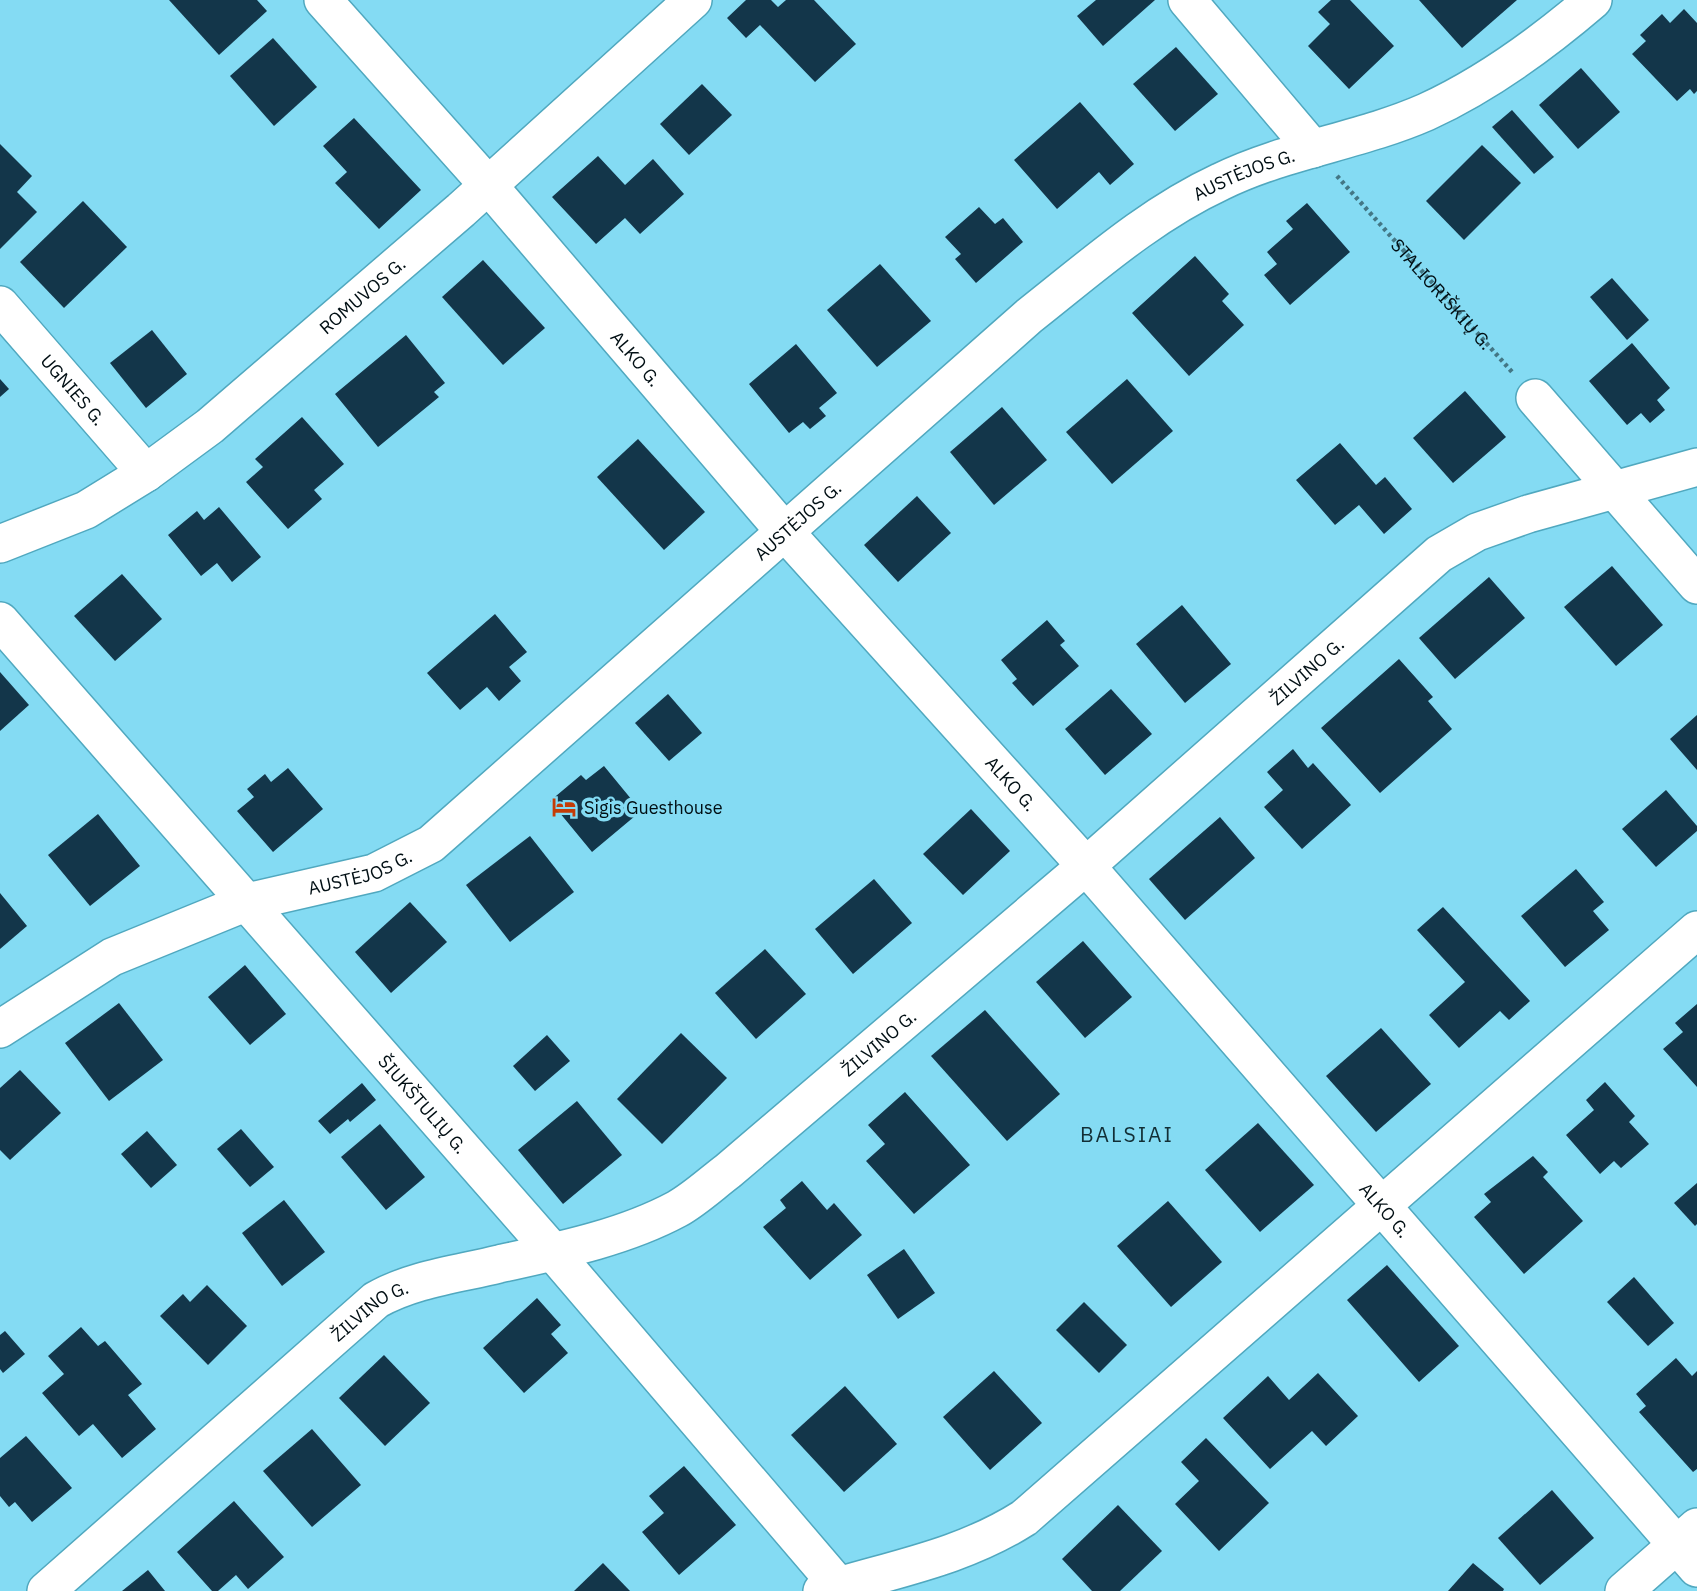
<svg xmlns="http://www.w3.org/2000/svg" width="1697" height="1591" font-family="'IBM Plex Sans',sans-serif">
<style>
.building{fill:#13364a}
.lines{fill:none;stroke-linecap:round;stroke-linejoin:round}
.minor-casing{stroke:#50a8bf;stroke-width:40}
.path{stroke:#437785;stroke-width:4.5;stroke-dasharray:3.5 3.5;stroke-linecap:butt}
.minor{stroke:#fff;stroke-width:37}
.labels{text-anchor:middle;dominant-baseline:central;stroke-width:7;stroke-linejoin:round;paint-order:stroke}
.street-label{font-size:18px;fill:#000e13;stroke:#84dbf3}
.poi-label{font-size:18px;fill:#000e13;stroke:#84dbf3;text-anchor:start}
.quarter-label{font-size:21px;letter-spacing:2px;fill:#122e35;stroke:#84dbf3}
</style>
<rect width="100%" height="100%" fill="#84dbf3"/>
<!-- building -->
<g class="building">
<path d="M 169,0 L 257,0 L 267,11 L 219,55 Z"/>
<path d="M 746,0 L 771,0 L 778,7 L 786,0 L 814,0 L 856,44 L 815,82 L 760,25 L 746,38 L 727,18 Z"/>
<path d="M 1096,0 L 1155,0 L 1103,46 L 1077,16 Z"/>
<path d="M 1331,0 L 1350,0 L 1394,46 L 1349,89 L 1308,46 L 1330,24 L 1318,12 Z"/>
<path d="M 1419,0 L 1517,0 L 1462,48 Z"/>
<path d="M 1684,9 L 1697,23 L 1697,91 L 1694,94 L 1690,89 L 1677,101 L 1632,54 L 1646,41 L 1640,35 L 1662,14 L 1670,23 Z"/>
<path d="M 273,38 L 317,87 L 274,126 L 230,76 Z"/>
<path d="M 1176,47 L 1218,94 L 1175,131 L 1133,84 Z"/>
<path d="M 1581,68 L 1620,112 L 1578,149 L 1539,105 Z"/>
<path d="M 702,84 L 732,115 L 689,155 L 660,124 Z"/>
<path d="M 1080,102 L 1134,164 L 1110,185 L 1099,172 L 1057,209 L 1014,160 Z"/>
<path d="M 1512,110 L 1554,157 L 1534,174 L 1492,127 Z"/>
<path d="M 354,118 L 421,190 L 379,229 L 335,183 L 347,172 L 323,146 Z"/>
<path d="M 0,144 L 32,176 L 17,192 L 37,212 L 0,249 Z"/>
<path d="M 1482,145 L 1521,183 L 1464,240 L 1426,201 Z"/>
<path d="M 598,156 L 625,185 L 653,159 L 684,194 L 640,234 L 625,218 L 596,244 L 552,197 Z"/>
<path d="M 83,201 L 127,247 L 64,308 L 20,262 Z"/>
<path d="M 1307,203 L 1350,252 L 1290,305 L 1264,275 L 1277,264 L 1267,252 L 1293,229 L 1286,221 Z"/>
<path d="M 979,207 L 995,224 L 1003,218 L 1023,242 L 976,283 L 955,259 L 961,254 L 945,237 Z"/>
<path d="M 1195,256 L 1229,294 L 1222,301 L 1244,325 L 1189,376 L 1132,313 Z"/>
<path d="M 483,260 L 545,328 L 503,365 L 442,297 Z"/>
<path d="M 880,264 L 931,321 L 877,367 L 827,310 Z"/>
<path d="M 1612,278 L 1649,320 L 1627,340 L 1590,297 Z"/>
<path d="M 152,330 L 187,374 L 146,408 L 110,363 Z"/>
<path d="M 406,335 L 445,383 L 434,392 L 439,397 L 378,447 L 335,394 Z"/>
<path d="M 1632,343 L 1670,388 L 1657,400 L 1665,410 L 1650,423 L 1641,413 L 1627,425 L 1589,381 Z"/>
<path d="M 796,344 L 837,393 L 819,408 L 826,416 L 810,429 L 803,422 L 789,433 L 749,384 Z"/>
<path d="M 0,379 L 9,389 L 0,397 Z"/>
<path d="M 1127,379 L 1173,431 L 1112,484 L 1066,432 Z"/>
<path d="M 1465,391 L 1506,437 L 1453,483 L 1413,438 Z"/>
<path d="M 1002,407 L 1047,460 L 994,505 L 950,452 Z"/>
<path d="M 302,417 L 344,464 L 314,490 L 322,499 L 288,529 L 246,482 L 263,467 L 255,459 Z"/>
<path d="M 638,439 L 705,512 L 664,550 L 597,477 Z"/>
<path d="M 1340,443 L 1376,485 L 1385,477 L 1412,509 L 1384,534 L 1359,505 L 1335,525 L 1296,480 Z"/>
<path d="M 917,496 L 951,533 L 898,582 L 864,545 Z"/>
<path d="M 219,507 L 261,557 L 232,582 L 217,563 L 201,576 L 168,535 L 197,511 L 204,520 Z"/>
<path d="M 1612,566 L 1663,625 L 1616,666 L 1564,607 Z"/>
<path d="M 122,574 L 162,619 L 115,661 L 74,616 Z"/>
<path d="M 1489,577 L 1525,618 L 1455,679 L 1419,638 Z"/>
<path d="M 1182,605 L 1231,664 L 1185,703 L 1136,644 Z"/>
<path d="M 495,614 L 527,652 L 509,667 L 521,681 L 499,701 L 487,687 L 460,710 L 427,673 Z"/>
<path d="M 1047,620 L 1065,641 L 1060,645 L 1079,666 L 1033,706 L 1012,683 L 1017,679 L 1001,660 Z"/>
<path d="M 1399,659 L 1433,697 L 1428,701 L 1452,729 L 1380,793 L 1321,728 Z"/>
<path d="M 0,672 L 29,705 L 0,731 Z"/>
<path d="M 1111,689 L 1152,734 L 1105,775 L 1065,729 Z"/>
<path d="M 668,694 L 702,733 L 669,761 L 635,723 Z"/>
<path d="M 1697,715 L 1697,770 L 1670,739 Z"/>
<path d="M 1293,749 L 1308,768 L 1313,763 L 1351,805 L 1302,849 L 1264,807 L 1283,790 L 1267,772 Z"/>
<path d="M 604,766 L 641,811 L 592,852 L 550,801 L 581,775 L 586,780 Z"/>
<path d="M 288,768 L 323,809 L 273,852 L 237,811 L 254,797 L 247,789 L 265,774 L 271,782 Z"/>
<path d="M 1666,790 L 1697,826 L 1697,831 L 1656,867 L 1622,829 Z"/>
<path d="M 971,809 L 1010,851 L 963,895 L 923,854 Z"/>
<path d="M 98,814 L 140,866 L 90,906 L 48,855 Z"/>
<path d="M 1220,817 L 1255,858 L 1185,920 L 1149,879 Z"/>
<path d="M 530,836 L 574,892 L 510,942 L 466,885 Z"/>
<path d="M 1576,869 L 1604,902 L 1593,911 L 1609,930 L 1565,967 L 1521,916 Z"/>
<path d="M 874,879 L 912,923 L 853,974 L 815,929 Z"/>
<path d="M 0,893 L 27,926 L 0,949 Z"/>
<path d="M 410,902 L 447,942 L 391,993 L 355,952 Z"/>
<path d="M 1443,907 L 1530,1001 L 1509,1020 L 1500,1011 L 1459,1048 L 1429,1015 L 1465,982 L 1417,930 Z"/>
<path d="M 1083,941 L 1132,997 L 1085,1038 L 1036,982 Z"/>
<path d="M 765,949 L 806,994 L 756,1039 L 715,993 Z"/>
<path d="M 245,965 L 286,1014 L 250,1045 L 208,997 Z"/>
<path d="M 119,1003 L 163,1060 L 109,1101 L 65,1043 Z"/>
<path d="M 1697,1004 L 1697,1087 L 1663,1049 L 1683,1032 L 1675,1023 Z"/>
<path d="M 985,1010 L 1060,1094 L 1007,1141 L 931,1056 Z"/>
<path d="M 1381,1028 L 1431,1084 L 1376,1132 L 1326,1076 Z"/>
<path d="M 681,1033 L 727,1078 L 662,1144 L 617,1099 Z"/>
<path d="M 547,1035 L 570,1061 L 535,1091 L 513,1066 Z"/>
<path d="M 20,1070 L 61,1113 L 10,1160 L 0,1150 L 0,1088 Z"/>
<path d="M 1605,1082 L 1635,1116 L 1629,1122 L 1649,1144 L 1621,1168 L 1614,1161 L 1600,1174 L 1566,1135 L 1594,1110 L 1586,1100 Z"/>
<path d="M 362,1083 L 376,1100 L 350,1122 L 348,1119 L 330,1134 L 318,1121 Z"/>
<path d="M 905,1092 L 970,1165 L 914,1214 L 866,1161 L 885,1144 L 868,1125 Z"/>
<path d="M 577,1101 L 622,1155 L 563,1204 L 518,1150 Z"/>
<path d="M 1258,1123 L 1314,1185 L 1260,1232 L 1205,1170 Z"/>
<path d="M 380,1124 L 425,1177 L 386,1210 L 341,1157 Z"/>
<path d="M 241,1129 L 274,1167 L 250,1187 L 217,1149 Z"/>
<path d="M 147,1131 L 177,1165 L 151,1188 L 121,1154 Z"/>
<path d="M 1533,1156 L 1548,1172 L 1543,1177 L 1583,1221 L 1524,1274 L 1474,1217 L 1491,1202 L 1484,1194 Z"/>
<path d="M 802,1181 L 827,1210 L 834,1203 L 862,1235 L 810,1280 L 763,1227 L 786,1208 L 780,1200 Z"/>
<path d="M 1697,1183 L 1697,1224 L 1695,1226 L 1674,1203 Z"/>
<path d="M 284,1200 L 325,1252 L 282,1286 L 242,1233 Z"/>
<path d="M 1168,1201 L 1222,1262 L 1171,1307 L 1117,1246 Z"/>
<path d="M 904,1249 L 935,1293 L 898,1319 L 867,1275 Z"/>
<path d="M 1387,1265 L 1459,1346 L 1419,1382 L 1347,1300 Z"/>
<path d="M 1634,1277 L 1674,1323 L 1648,1346 L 1607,1302 Z"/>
<path d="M 207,1285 L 247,1326 L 208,1365 L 160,1316 L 183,1294 L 190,1302 Z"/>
<path d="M 537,1298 L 561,1325 L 551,1334 L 568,1353 L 524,1393 L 483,1348 Z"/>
<path d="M 1084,1302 L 1127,1345 L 1099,1373 L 1056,1330 Z"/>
<path d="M 81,1327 L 98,1346 L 105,1341 L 142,1384 L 128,1395 L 156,1429 L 122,1458 L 93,1424 L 79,1436 L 42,1393 L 64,1374 L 48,1356 Z"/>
<path d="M 5,1331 L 25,1354 L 3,1373 L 0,1369 L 0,1335 Z"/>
<path d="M 384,1355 L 430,1403 L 385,1446 L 339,1398 Z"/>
<path d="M 1676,1358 L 1692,1376 L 1697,1371 L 1697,1469 L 1693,1472 L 1639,1412 L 1646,1406 L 1636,1394 Z"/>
<path d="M 994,1371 L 1042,1423 L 990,1470 L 943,1417 Z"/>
<path d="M 1318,1373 L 1358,1416 L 1326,1446 L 1312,1431 L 1270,1469 L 1223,1418 L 1268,1376 L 1289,1400 Z"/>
<path d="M 845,1386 L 897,1444 L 844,1492 L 791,1435 Z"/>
<path d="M 312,1429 L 361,1485 L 312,1527 L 263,1471 Z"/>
<path d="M 26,1436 L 72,1488 L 32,1522 L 15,1502 L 9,1507 L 0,1496 L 0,1458 Z"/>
<path d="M 1206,1438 L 1269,1503 L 1219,1551 L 1175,1504 L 1199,1481 L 1181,1462 Z"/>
<path d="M 684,1466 L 736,1525 L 679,1575 L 642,1532 L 664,1513 L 649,1496 Z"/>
<path d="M 1552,1490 L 1594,1538 L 1540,1585 L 1498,1538 Z"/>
<path d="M 234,1501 L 284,1557 L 248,1589 L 236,1575 L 218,1591 L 212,1591 L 177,1552 Z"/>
<path d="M 1118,1505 L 1162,1551 L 1120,1591 L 1092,1591 L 1062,1559 Z"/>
<path d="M 603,1563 L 630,1591 L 574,1591 Z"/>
<path d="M 1473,1563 L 1504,1589 L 1503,1591 L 1448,1591 Z"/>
<path d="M 148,1570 L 165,1591 L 122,1591 Z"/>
</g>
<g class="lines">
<!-- minor casing -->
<g class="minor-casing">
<g id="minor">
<path id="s2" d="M 323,0 L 488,185 L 784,531 L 1086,866 L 1697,1568"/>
<path d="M 1187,0 L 1313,149"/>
<path id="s3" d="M 0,305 L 146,473"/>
<path d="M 1535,398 L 1697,585"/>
<path id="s4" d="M 0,544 L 86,510 L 146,473 L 210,426 L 461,210 L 693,0"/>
<path id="s5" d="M 0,621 L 553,1252 L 843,1591"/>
<path id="s6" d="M 0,1029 L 112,957 L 247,902 L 374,873 L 431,844 L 1029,316 C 1090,268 1149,215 1220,182 C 1285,150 1360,141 1426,112 C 1485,85 1544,42 1593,0"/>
<path id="s7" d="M 46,1591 L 376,1300 C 413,1279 458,1274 499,1264 C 558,1251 623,1238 677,1209 C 695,1199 712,1183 728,1171 L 1086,866 L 1439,554 L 1477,532 L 1528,514 L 1697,467"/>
<path d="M 822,1591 C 893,1569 961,1558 1024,1518 L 1697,930"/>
<path d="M 1624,1591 L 1697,1527"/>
</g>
</g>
<!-- path -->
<path class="path" id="s1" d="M 1337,176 L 1513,373"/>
<!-- minor -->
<use href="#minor" class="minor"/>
</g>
<!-- icons -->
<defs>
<g id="hotel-bare" transform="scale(1.89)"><path d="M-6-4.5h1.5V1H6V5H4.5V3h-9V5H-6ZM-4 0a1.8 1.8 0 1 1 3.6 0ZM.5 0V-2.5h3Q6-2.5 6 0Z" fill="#c43c07" stroke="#84dbf3" stroke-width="2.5" paint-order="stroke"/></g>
</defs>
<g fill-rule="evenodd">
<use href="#hotel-bare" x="564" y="807"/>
</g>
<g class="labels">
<!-- street labels -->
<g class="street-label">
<text stroke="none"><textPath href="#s6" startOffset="1530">AUSTĖJOS G.</textPath></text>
<text stroke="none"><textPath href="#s1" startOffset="158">STALIORIŠKIŲ G.</textPath></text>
<text stroke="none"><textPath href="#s4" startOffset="443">ROMUVOS G.</textPath></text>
<text stroke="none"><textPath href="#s2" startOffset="476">ALKO G.</textPath></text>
<text stroke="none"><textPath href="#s3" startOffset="112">UGNIES G.</textPath></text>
<text stroke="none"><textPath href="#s6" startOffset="962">AUSTĖJOS G.</textPath></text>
<text stroke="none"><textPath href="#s7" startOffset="1584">ŽILVINO G.</textPath></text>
<text stroke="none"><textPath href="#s2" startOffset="1043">ALKO G.</textPath></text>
<text stroke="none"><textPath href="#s6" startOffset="396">AUSTĖJOS G.</textPath></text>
<text stroke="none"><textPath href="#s7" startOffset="1017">ŽILVINO G.</textPath></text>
<text stroke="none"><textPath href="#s5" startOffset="642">ŠIUKŠTULIŲ G.</textPath></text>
<text stroke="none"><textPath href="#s2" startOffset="1610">ALKO G.</textPath></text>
<text stroke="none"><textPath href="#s7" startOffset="429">ŽILVINO G.</textPath></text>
</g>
<!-- poi labels -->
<g class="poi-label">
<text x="584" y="807">Sigis Guesthouse</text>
</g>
<!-- quarter labels -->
<g class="quarter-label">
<text x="1127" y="1134">BALSIAI</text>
</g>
</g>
</svg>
